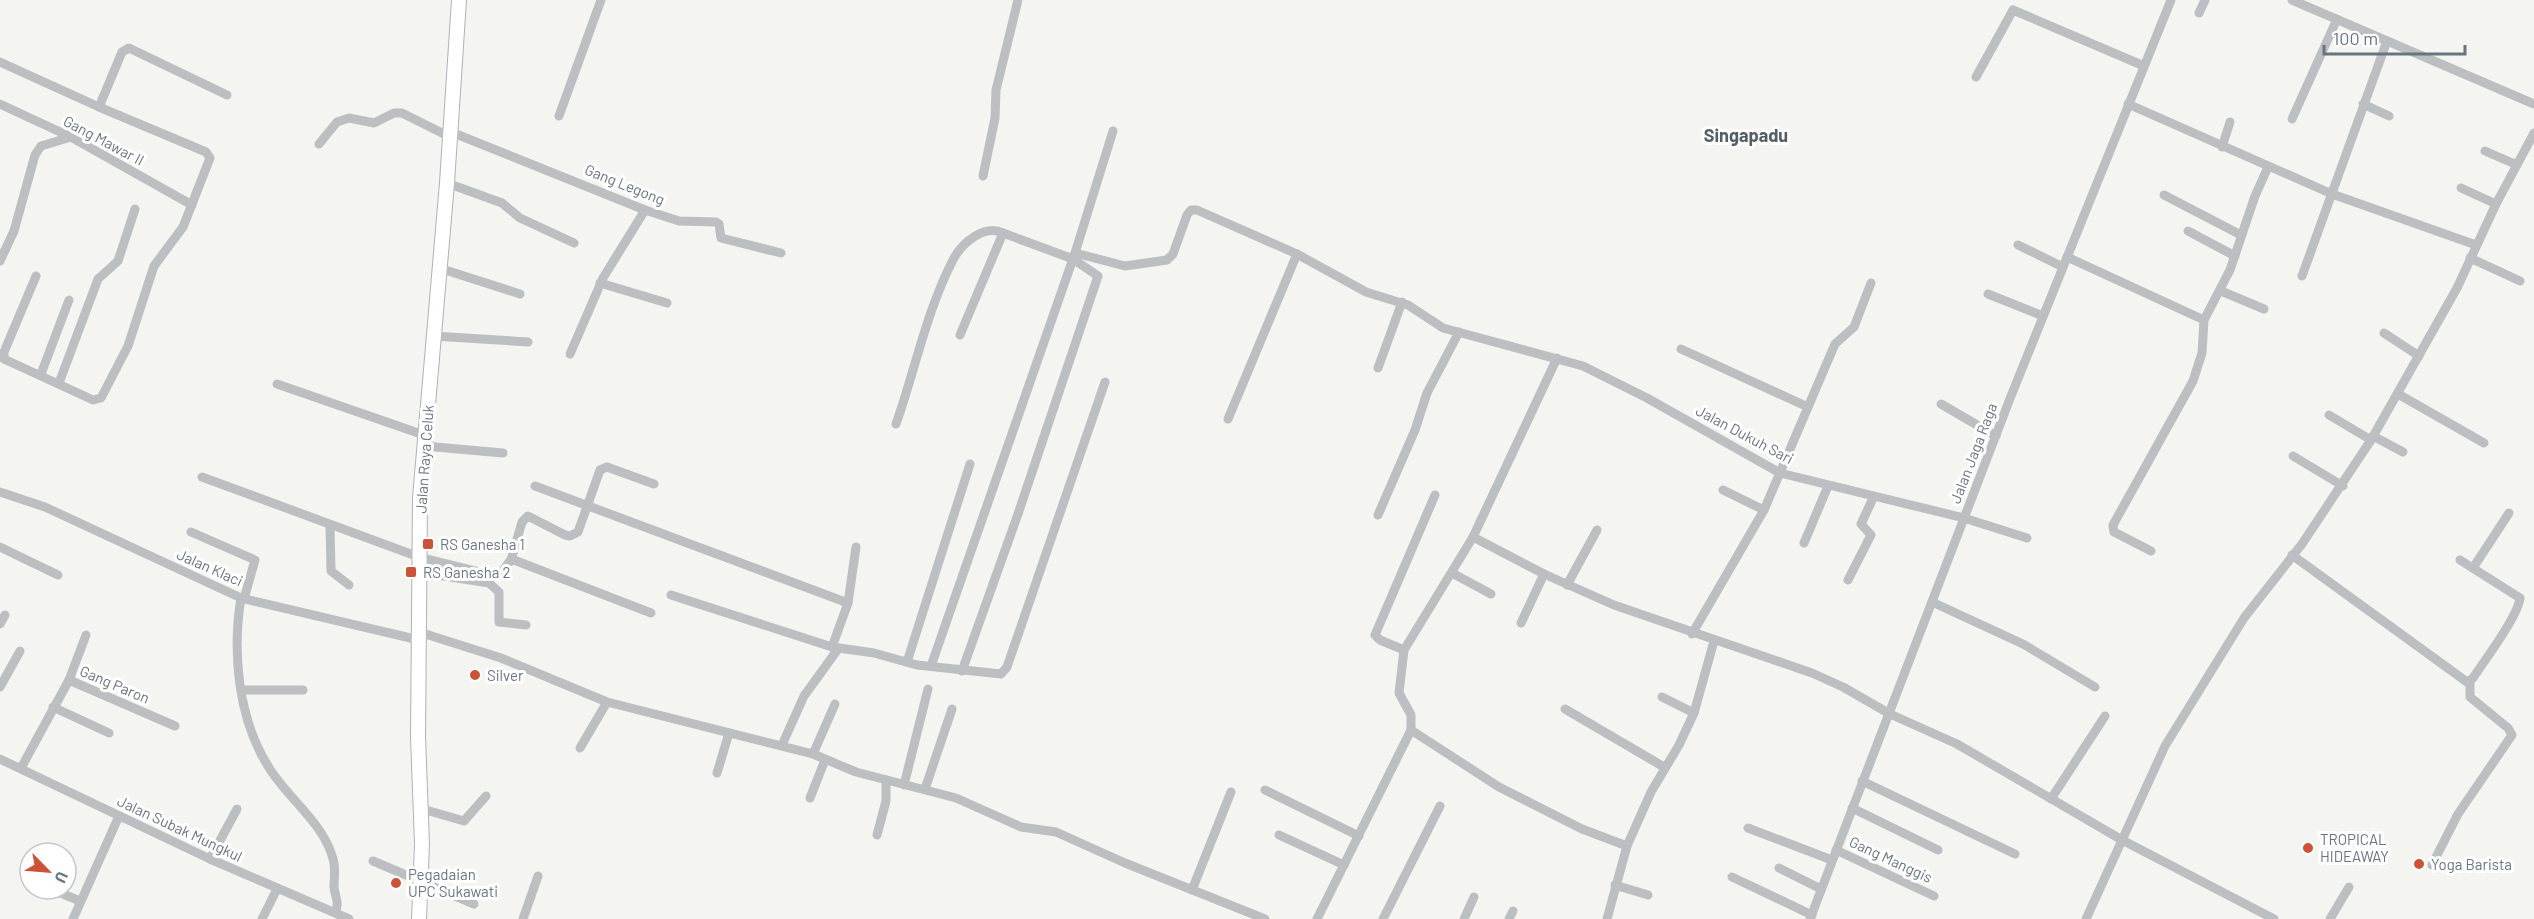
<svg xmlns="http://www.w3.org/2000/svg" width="2534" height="919" font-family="Barlow,sans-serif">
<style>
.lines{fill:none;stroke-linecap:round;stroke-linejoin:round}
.highway-casing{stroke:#afb2b5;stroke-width:16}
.minor{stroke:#bbbfc2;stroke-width:9}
.highway{stroke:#fff;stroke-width:14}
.poi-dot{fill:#cd5237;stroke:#fff;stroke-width:2}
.labels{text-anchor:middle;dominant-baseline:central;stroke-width:6;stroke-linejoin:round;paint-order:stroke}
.street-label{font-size:15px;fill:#66757e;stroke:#fff}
.poi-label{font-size:15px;fill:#66757e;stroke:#fff;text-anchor:start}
.quarter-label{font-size:18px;font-weight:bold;fill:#535d64;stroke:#fff}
</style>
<rect width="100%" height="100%" fill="#f4f4f0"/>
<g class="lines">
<!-- highway casing -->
<g class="highway-casing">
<path id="highway" d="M 419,919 L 422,844 L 418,737 L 420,498 L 447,183 L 459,0"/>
</g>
<!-- minor -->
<g class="minor">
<path d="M 2292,0 L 2534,104"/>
<path d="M 2199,13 L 2205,0"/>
<path d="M 0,62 L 99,107 L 122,52 L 129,48 L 227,95"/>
<path d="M 1976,77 L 2013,10 L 2144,66"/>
<path d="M 0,104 L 71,137 L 192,205"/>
<path d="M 2128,104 L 2332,194 L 2476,245"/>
<path d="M 2363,104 L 2389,116"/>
<path d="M 559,116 L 601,0"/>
<path d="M 2292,119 L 2337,19"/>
<path d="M 451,132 L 645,210 L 679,221 L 716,222 L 719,224 L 721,238 L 781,253"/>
<path d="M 319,144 L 337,122 L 349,118 L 374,123 L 394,113 L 402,113 L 450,137"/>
<path d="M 2222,147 L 2230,122"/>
<path d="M 2485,151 L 2517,165"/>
<path d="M 983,176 L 995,118 L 996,90 L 1018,0"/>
<path d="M 447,183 L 502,203 L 520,218 L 574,243"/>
<path d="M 2461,188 L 2496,204"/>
<path d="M 2164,195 L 2241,235"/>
<path d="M 2188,231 L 2235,256"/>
<path d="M 2018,245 L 2063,267"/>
<path d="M 1075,253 L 1125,266 L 1167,260 L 1173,254 L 1187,215 L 1191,210 L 1197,210 L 1297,254 L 1366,292 L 1408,305 L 1443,328 L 1583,366 L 1647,398 L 1780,473 L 1964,518 L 2027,538"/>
<path d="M 2067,257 L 2204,320"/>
<path d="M 2470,258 L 2520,281"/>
<path d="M 0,261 L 14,231 L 35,155 L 41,146 L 71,137"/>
<path d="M 439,268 L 520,294"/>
<path d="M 36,276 L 4,352 L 4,359 L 93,400 L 101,398 L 128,346 L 154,266 L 183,227 L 210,158 L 206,152 L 99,107"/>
<path d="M 2302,276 L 2387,41"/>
<path d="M 600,283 L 667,303"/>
<path d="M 2221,291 L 2264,309"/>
<path d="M 1988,294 L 2043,316"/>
<path d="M 2384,333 L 2419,356"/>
<path d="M 960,335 L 1003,233 L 1073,259 L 1098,276 L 1018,514 L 962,671"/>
<path d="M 433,336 L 528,342"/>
<path d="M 1681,349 L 1808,407"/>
<path d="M 570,354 L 603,278 L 645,210"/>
<path d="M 1378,368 L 1402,302"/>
<path d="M 41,374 L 69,300"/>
<path d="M 59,383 L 98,279 L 118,261 L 135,209"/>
<path d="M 277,384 L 424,435"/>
<path d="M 2398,394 L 2484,443"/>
<path d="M 1941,404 L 1996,436"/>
<path d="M 2329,415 L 2371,440"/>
<path d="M 1228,419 L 1297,254"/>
<path d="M 896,424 C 915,370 927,309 954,258 C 963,242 985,224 1003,233"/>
<path d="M 2373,436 L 2403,452"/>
<path d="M 424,446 L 503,453"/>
<path d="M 2293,456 L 2343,486"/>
<path d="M 202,477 L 419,557 L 496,576 L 500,575 L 509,562 L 514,560 L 651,613"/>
<path d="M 535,486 L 848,603"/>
<path d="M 1723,490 L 1764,510"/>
<path d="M 0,492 L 45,507 L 241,598 L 419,640"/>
<path d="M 1378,515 L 1415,430 L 1427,393 L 1459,332"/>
<path d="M 330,526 L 331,571 L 349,585"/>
<path d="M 191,532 L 255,560 L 244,599"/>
<path d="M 1473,537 L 1544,574 L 1614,605 L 1812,673 L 1843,687 L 1890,714 L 1957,744 L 2122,840 L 2274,919"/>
<path d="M 1804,543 L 1828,486"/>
<path d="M 0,547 L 58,575"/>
<path d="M 856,547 L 848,603 L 832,647 L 874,653 L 917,665 L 1001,674 L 1007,667 L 1105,382"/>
<path d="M 2151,551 L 2114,532 L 2113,525 L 2193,381 L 2202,353 L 2204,320 L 2230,270 L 2255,196 L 2268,167"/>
<path d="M 2292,555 L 2467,682 L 2473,678 C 2485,660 2518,616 2520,598 L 2460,560"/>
<path d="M 511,560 L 522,522 L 528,516 L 565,535 L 570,536 L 578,532 L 600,470 L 607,467 L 654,484"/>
<path d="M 2473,568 L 2509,513"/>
<path d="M 419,572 L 489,583 L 499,592 L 499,622 L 526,625"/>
<path d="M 1452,573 L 1491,594"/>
<path d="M 1848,580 L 1871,535 L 1861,524 L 1874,496"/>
<path d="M 1567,585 L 1597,530"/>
<path d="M 671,595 L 832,647"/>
<path d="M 241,598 C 232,652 238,718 268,766 C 286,797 324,823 333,859 C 336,868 334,878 334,887 C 335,897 340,902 335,913"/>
<path d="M 1932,602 L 2023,644 L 2095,687"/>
<path d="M 1521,623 L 1544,574"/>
<path d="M 0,624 L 5,615"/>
<path d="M 419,632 L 501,658 L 607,702 L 813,754 L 856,772 L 956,798 L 1021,827 L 1056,832 L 1125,863 L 1265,919"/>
<path d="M 1692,634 L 1764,510 L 1835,344 L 1854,327 L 1871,283"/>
<path d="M 1404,650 L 1380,640 L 1375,635 L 1435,495"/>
<path d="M 907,662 L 970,464"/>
<path d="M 931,666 L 1075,253 L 1113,131"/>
<path d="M 69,680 L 175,726"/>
<path d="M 0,687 L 20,651"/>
<path d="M 241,690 L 303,690"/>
<path d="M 1662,697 L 1694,713"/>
<path d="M 53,707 L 109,733"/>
<path d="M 1565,709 L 1664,767"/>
<path d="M 1411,730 L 1499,787 L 1582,829 L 1627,846"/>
<path d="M 782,745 L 804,696 L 838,649"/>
<path d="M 580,748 L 607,702"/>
<path d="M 813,754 L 835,704"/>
<path d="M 0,759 L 210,859 L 349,919"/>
<path d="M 21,768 L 69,680 L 86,635"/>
<path d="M 717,773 L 729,733"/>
<path d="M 1862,781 L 2015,854"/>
<path d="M 904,785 L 928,689"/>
<path d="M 925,789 L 952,709"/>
<path d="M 1265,790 L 1359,836"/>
<path d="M 810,798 L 825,760"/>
<path d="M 2051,799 L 2105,716"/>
<path d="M 419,808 L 464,821 L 486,796"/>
<path d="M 1852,808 L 1938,850"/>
<path d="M 1748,828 L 1832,860"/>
<path d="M 877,835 L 886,801 L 886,780"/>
<path d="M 1279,835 L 1344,865"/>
<path d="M 1836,850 L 1934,896"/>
<path d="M 210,859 L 237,809"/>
<path d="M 373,861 L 474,904"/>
<path d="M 2432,865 L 2458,814 L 2512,735 L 2508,728 L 2470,697 L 2470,682"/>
<path d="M 1779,868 L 1821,889"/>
<path d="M 1732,877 L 1812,915"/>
<path d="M 26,879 L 30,880"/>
<path d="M 1615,885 L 1648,895"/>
<path d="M 51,889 L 80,901"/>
<path d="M 1192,890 L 1231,792"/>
<path d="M 73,919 L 119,816"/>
<path d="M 262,919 L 277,889"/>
<path d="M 523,919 L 538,876"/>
<path d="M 1317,919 L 1411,730 L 1411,715 L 1399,693 L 1404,650 L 1473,537 L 1557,358"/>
<path d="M 1383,919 L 1440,806"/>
<path d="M 1464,919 L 1474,897"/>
<path d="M 1509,919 L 1513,911"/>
<path d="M 1607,919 L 1627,846 L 1651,792 L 1679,745 L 1694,713 L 1714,641"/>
<path d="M 1810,919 L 2011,396 L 2171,0"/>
<path d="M 2086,919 L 2165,746 L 2244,618 L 2302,544 L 2371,440 L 2457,288 L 2496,204 L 2534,133"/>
<path d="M 2330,919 L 2349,887"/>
</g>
<!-- highway -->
<use href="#highway" class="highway"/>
</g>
<!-- markers -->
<g class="poi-dot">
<rect x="422" y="538" width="12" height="12" rx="3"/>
<rect x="405" y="566" width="12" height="12" rx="3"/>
<circle cx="475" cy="675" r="6"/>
<circle cx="2308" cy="848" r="6"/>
<circle cx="2419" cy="864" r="6"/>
<circle cx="396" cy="883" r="6"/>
</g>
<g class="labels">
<!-- street labels -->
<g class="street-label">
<text transform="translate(104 140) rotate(28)">Gang Mawar II</text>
<text transform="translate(625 184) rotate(22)">Gang Legong</text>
<text transform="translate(1745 434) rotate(28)">Jalan Dukuh Sari</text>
<text transform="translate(1973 453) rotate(-69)">Jalan Jaga Raga</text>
<text transform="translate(424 459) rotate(-86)">Jalan Raya Celuk</text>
<text transform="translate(210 567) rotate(24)">Jalan Klaci</text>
<text transform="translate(115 684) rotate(23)">Gang Paron</text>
<text transform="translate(180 828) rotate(25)">Jalan Subak Mungkul</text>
<text transform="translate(1891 859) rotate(25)">Gang Manggis</text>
</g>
<!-- poi labels -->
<g class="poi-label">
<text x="440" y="544">RS Ganesha 1</text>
<text x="423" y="572">RS Ganesha 2</text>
<text x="487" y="675">Silver</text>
<text x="2320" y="839">TROPICAL<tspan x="2320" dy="17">HIDEAWAY</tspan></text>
<text x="2431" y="864">Yoga Barista</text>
<text x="408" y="874">Pegadaian<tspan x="408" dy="17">UPC Sukawati</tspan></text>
</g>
<!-- quarter labels -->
<g class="quarter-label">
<text x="1746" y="135">Singapadu</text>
</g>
</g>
<!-- north arrow -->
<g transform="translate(48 871) rotate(115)"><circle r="28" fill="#ffffff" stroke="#c2c8cb" stroke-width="1.5"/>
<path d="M0-4.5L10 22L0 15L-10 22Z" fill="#cd5237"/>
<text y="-9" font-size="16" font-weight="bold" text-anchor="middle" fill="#66757e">U</text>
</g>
<!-- scale -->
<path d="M2324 45v9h141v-9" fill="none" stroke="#66757e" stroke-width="3"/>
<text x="2333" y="45" font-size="18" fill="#66757e" stroke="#ffffff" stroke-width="4.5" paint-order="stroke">100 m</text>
</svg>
